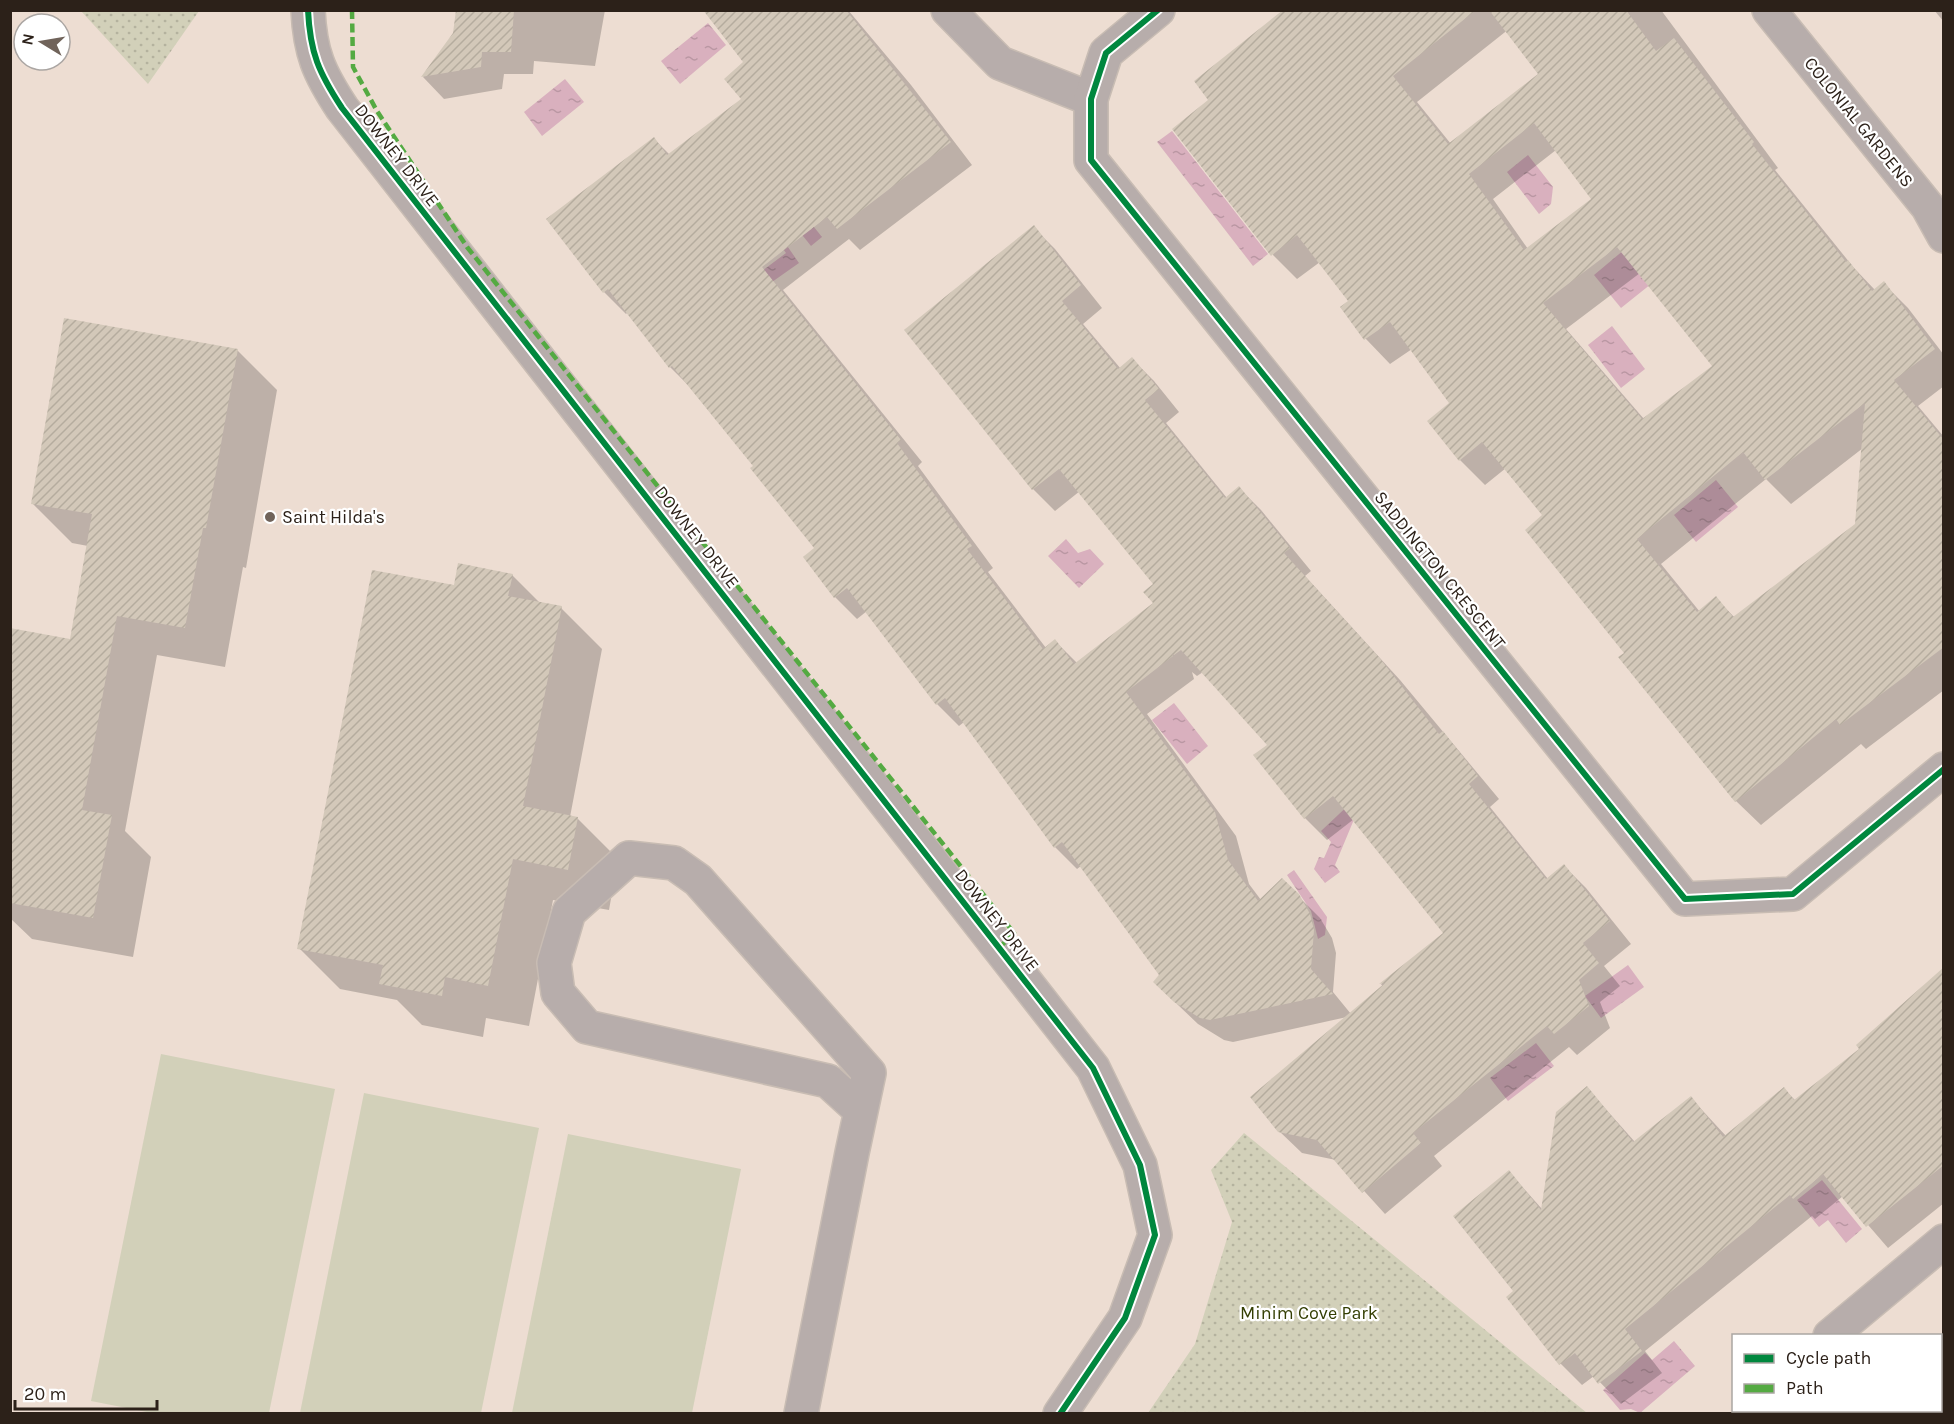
<svg xmlns="http://www.w3.org/2000/svg" width="1954" height="1424" font-family="Karla,sans-serif">
<style>
.green{fill:url(#green-dots)}
.pitch{fill:#d2d0b9}
.water{fill:url(#water-ripples)}
.shadow{fill:#0003;fill-rule:evenodd}
.building{fill:url(#building-hatch);fill-rule:evenodd}
.lines{fill:none;stroke-linecap:round;stroke-linejoin:round}
.minor-casing{stroke:#c8bcb3;stroke-width:36}
.minor{stroke:#b7adab;stroke-width:33}
.quiet{stroke:#54aa42;stroke-width:4.5;stroke-dasharray:9 4.5;stroke-linecap:butt}
.cycleway-casing{stroke:#fff;stroke-width:10}
.cycleway{stroke:#00873e;stroke-width:6}
.poi-dot{fill:#70635a;stroke:#fff;stroke-width:2}
.labels{text-anchor:middle;dominant-baseline:central;stroke-width:4.5;stroke-linejoin:round;paint-order:stroke}
.street-label{font-size:18px;fill:#2c2119;stroke:#fff}
.poi-label{font-size:18px;fill:#2c2119;stroke:#fff;text-anchor:start}
.park-label{font-size:18px;fill:#343f03;stroke:#fff}
</style>
<defs>
<pattern id="green-dots" width="8" height="8" patternUnits="userSpaceOnUse" patternTransform="scale(1.5)"><rect width="8" height="8" fill="#d2d0b9"/><path d="M2 2h.1M6 6h.1" fill="none" stroke="#b4b29e" stroke-width="1.8" stroke-linecap="round"/></pattern>
<pattern id="water-ripples" width="26" height="14" patternUnits="userSpaceOnUse" patternTransform="scale(1.5)"><rect width="26" height="14" fill="#d9b0be"/><path d="M2 4q2-2 4 0t4 0M15 11q2-2 4 0t4 0" fill="none" stroke="#ba97a3"/></pattern>
<pattern id="building-hatch" width="6" height="6" patternUnits="userSpaceOnUse" patternTransform="scale(1.5)"><rect width="6" height="6" fill="#d3c8b9"/><path d="M-1 1l2-2M0 6l6-6M5 7l2-2" fill="none" stroke="#b5ac9e"/></pattern>
</defs>
<rect width="100%" height="100%" fill="#edddd2"/>
<!-- green -->
<g class="green">
<path d="M 81,11 L 199,11 L 148,84 Z"/>
<path d="M 1244,1133 L 1587,1413 L 1148,1413 L 1195,1344 L 1232,1222 L 1211,1170 Z"/>
</g>
<!-- pitch -->
<g class="pitch">
<path d="M 161,1054 L 335,1089 L 269,1413 L 152,1413 L 91,1401 Z"/>
<path d="M 364,1093 L 539,1128 L 481,1413 L 300,1413 Z"/>
<path d="M 568,1134 L 741,1169 L 692,1413 L 512,1413 Z"/>
</g>
<!-- water -->
<g class="water">
<path d="M 708,23 L 726,45 L 680,84 L 661,61 Z"/>
<path d="M 565,79 L 584,102 L 542,136 L 524,112 Z"/>
<path d="M 1172,131 L 1268,254 L 1253,266 L 1157,142 Z"/>
<path d="M 1528,155 L 1553,187 L 1551,204 L 1539,214 L 1507,172 Z"/>
<path d="M 773,176 L 822,237 L 811,246 L 762,185 Z"/>
<path d="M 760,207 L 799,263 L 772,282 L 762,271 L 786,253 L 755,211 Z"/>
<path d="M 1643,234 L 1671,268 L 1621,308 L 1594,275 Z"/>
<path d="M 1612,326 L 1645,369 L 1621,388 L 1588,345 Z"/>
<path d="M 1716,480 L 1738,507 L 1696,542 L 1674,515 Z"/>
<path d="M 1066,539 L 1078,553 L 1090,549 L 1104,564 L 1079,588 L 1048,556 Z"/>
<path d="M 1174,703 L 1208,746 L 1187,764 L 1152,720 Z"/>
<path d="M 1355,799 L 1360,805 L 1335,865 L 1340,872 L 1325,883 L 1314,869 L 1319,857 L 1324,858 L 1331,842 L 1321,831 Z"/>
<path d="M 1294,870 L 1327,917 L 1325,935 L 1318,939 L 1311,911 L 1287,875 Z"/>
<path d="M 1628,965 L 1644,987 L 1601,1018 L 1585,996 Z"/>
<path d="M 1536,1043 L 1554,1066 L 1508,1101 L 1490,1078 Z"/>
<path d="M 1822,1180 L 1862,1229 L 1846,1243 L 1828,1220 L 1819,1227 L 1797,1200 Z"/>
<path d="M 1674,1341 L 1695,1366 L 1640,1413 L 1631,1409 L 1620,1410 L 1603,1390 L 1645,1353 L 1652,1360 Z"/>
</g>
<!-- shadow -->
<g class="shadow">
<path d="M 457,10 L 605,10 L 595,66 L 534,61 L 533,74 L 504,74 L 502,89 L 444,99 L 423,77 L 454,34 Z"/>
<path d="M 705,10 L 848,10 L 911,85 L 972,165 L 860,250 L 849,239 L 783,290 L 922,462 L 918,466 L 993,568 L 988,572 L 1046,648 L 1055,641 L 1077,663 L 1155,603 L 1155,584 L 1080,491 L 1055,511 L 1033,489 L 1033,227 L 1055,249 L 1102,308 L 1083,324 L 1121,369 L 1132,359 L 1154,381 L 1179,412 L 1166,423 L 1227,498 L 1239,488 L 1261,510 L 1311,571 L 1305,576 L 1400,680 L 1499,799 L 1490,807 L 1548,879 L 1564,866 L 1586,888 L 1631,944 L 1604,966 L 1620,986 L 1600,1002 L 1610,1028 L 1577,1055 L 1569,1047 L 1434,1156 L 1442,1166 L 1385,1214 L 1336,1160 L 1302,1153 L 1279,1131 L 1347,1017 L 1233,1042 L 1224,1040 L 1198,1024 L 1177,1004 L 1161,976 L 1081,866 L 1077,869 L 1055,847 L 964,722 L 959,726 L 937,704 L 867,611 L 857,619 L 835,597 L 805,557 L 817,549 L 756,466 L 691,388 L 670,367 L 628,312 L 626,314 L 604,292 L 654,139 L 670,155 L 744,99 L 745,62 ZM 1192,672 L 1197,676 L 1203,672 L 1269,745 L 1255,755 L 1305,818 L 1327,840 L 1354,819 L 1445,933 L 1381,984 L 1383,987 L 1351,1014 L 1333,992 L 1336,953 L 1332,938 L 1320,918 L 1282,880 L 1261,900 L 1249,884 L 1236,836 L 1147,714 L 1194,679 Z"/>
<path d="M 1311,10 L 1520,10 L 1524,17 L 1417,102 L 1451,144 L 1554,63 L 1541,10 L 1661,10 L 1778,168 L 1775,170 L 1854,268 L 1875,290 L 1883,283 L 1908,308 L 1944,355 L 1944,386 L 1918,406 L 1944,437 L 1944,690 L 1866,749 L 1861,744 L 1761,825 L 1736,801 L 1626,653 L 1545,515 L 1506,468 L 1485,485 L 1460,460 L 1451,403 L 1412,349 L 1390,364 L 1366,339 L 1342,307 L 1351,301 L 1320,262 L 1297,279 L 1273,255 ZM 1556,150 L 1593,199 L 1528,249 L 1493,199 ZM 1640,273 L 1714,366 L 1644,419 L 1566,329 ZM 1863,448 L 1856,525 L 1735,618 L 1716,598 L 1700,612 L 1661,564 L 1766,479 L 1791,504 Z"/>
<path d="M 1934,10 L 1944,10 L 1944,22 Z"/>
<path d="M 237,350 L 277,390 L 246,568 L 243,567 L 225,667 L 157,655 L 125,831 L 151,857 L 133,957 L 32,939 L 10,918 L 10,629 L 71,641 L 88,546 L 72,543 L 32,503 Z"/>
<path d="M 512,575 L 541,604 L 561,608 L 602,649 L 570,817 L 577,818 L 618,859 L 609,910 L 553,900 L 529,1026 L 486,1018 L 483,1037 L 422,1025 L 397,1000 L 340,989 L 299,948 L 455,587 Z"/>
<path d="M 1944,969 L 1944,1203 L 1888,1248 L 1843,1196 L 1815,1219 L 1812,1216 L 1645,1351 L 1662,1373 L 1621,1404 L 1594,1376 L 1582,1385 L 1561,1364 L 1508,1297 L 1516,1291 L 1509,1172 L 1542,1209 L 1587,1088 L 1635,1142 L 1691,1098 L 1726,1136 L 1784,1089 L 1796,1101 L 1861,1049 Z"/>
<path d="M 1944,1393 L 1944,1414 L 1927,1414 L 1924,1410 L 1940,1410 L 1940,1396 Z"/>
</g>
<!-- building -->
<g class="building">
<path d="M 456,10 L 514,10 L 511,52 L 482,52 L 481,67 L 421,77 L 453,33 Z"/>
<path d="M 703,10 L 846,10 L 951,142 L 837,229 L 827,217 L 762,267 L 901,440 L 897,443 L 972,546 L 967,549 L 1043,649 L 1055,639 L 1074,664 L 1153,603 L 1143,592 L 1153,584 L 1059,469 L 1032,490 L 904,330 L 1034,225 L 1081,285 L 1062,301 L 1118,369 L 1132,357 L 1159,389 L 1145,400 L 1225,498 L 1239,486 L 1290,548 L 1284,553 L 1378,656 L 1439,734 L 1443,731 L 1478,776 L 1469,784 L 1546,879 L 1564,864 L 1610,921 L 1583,943 L 1599,963 L 1579,980 L 1589,1006 L 1554,1034 L 1547,1026 L 1413,1133 L 1421,1143 L 1362,1193 L 1317,1140 L 1278,1132 L 1250,1097 L 1385,983 L 1379,984 L 1443,933 L 1333,796 L 1304,819 L 1253,755 L 1267,745 L 1181,650 L 1174,655 L 1172,653 L 1173,656 L 1126,692 L 1215,812 L 1228,860 L 1258,901 L 1282,878 L 1299,894 L 1310,914 L 1314,930 L 1311,969 L 1333,994 L 1210,1020 L 1200,1018 L 1174,1002 L 1153,982 L 1159,975 L 1062,842 L 1054,848 L 945,698 L 936,705 L 847,588 L 834,598 L 803,557 L 814,548 L 750,468 L 753,466 L 672,366 L 669,368 L 608,289 L 603,293 L 546,219 L 654,137 L 667,155 L 741,99 L 724,79 L 743,62 Z"/>
<path d="M 1283,10 L 1476,10 L 1393,76 L 1448,144 L 1538,74 L 1489,10 L 1626,10 L 1656,51 L 1674,38 L 1754,142 L 1752,144 L 1846,262 L 1848,260 L 1872,291 L 1884,281 L 1935,349 L 1894,380 L 1944,440 L 1944,647 L 1840,725 L 1836,719 L 1735,802 L 1618,657 L 1624,653 L 1525,530 L 1542,515 L 1482,442 L 1459,461 L 1427,421 L 1449,403 L 1390,322 L 1364,340 L 1340,307 L 1348,301 L 1297,235 L 1271,256 L 1172,129 L 1208,100 L 1194,81 ZM 1534,123 L 1591,199 L 1524,250 L 1469,174 ZM 1617,247 L 1712,366 L 1642,419 L 1543,303 ZM 1865,403 L 1855,524 L 1733,617 L 1716,596 L 1697,612 L 1637,539 L 1743,452 L 1765,480 Z"/>
<path d="M 64,318 L 238,349 L 206,528 L 203,528 L 185,628 L 117,616 L 82,810 L 112,815 L 93,918 L 10,903 L 10,628 L 70,639 L 92,514 L 31,504 Z"/>
<path d="M 458,563 L 513,574 L 508,596 L 562,606 L 523,806 L 578,817 L 568,870 L 513,859 L 488,986 L 445,977 L 442,996 L 379,984 L 383,965 L 297,949 L 372,570 L 454,585 Z"/>
<path d="M 1944,967 L 1944,1165 L 1866,1227 L 1823,1174 L 1793,1199 L 1790,1195 L 1625,1329 L 1642,1351 L 1598,1384 L 1575,1353 L 1559,1365 L 1506,1297 L 1513,1291 L 1453,1216 L 1509,1170 L 1541,1210 L 1556,1112 L 1587,1086 L 1633,1142 L 1691,1096 L 1723,1137 L 1784,1087 L 1794,1100 L 1859,1049 L 1856,1045 Z"/>
</g>
<g class="lines">
<!-- minor casing -->
<g class="minor-casing">
<g id="minor">
<path d="M 308,10 C 310,53 319,73 342,108 L 1093,1068 L 1140,1165 L 1155,1235 L 1125,1318 L 1060,1414"/>
<path d="M 948,10 L 1000,63 L 1091,99"/>
<path d="M 1158,10 L 1106,53 L 1091,99 L 1091,160 L 1685,899 L 1793,894 L 1944,769"/>
<path d="M 1769,10 L 1928,207 L 1944,236"/>
<path d="M 1830,1336 L 1944,1241"/>
<path d="M 801,1414 L 852,1153 L 869,1073 L 698,880 L 674,863 L 629,858 L 569,912 L 554,963 L 558,993 L 587,1027 L 828,1081 L 861,1111"/>
</g>
</g>
<!-- minor -->
<use href="#minor" class="minor"/>
<!-- quiet -->
<path class="quiet" d="M 352,10 L 353,67 L 377,111 L 467,247 L 1014,933 L 999,948"/>
<!-- cycleway casing -->
<g class="cycleway-casing">
<g id="cycleway">
<path d="M 308,10 C 310,53 319,73 342,108 L 1093,1068 L 1140,1165 L 1155,1235 L 1125,1318 L 1060,1414"/>
<path d="M 1158,10 L 1106,53 L 1091,99 L 1091,160 L 1685,899 L 1793,894 L 1944,769"/>
</g>
</g>
<!-- cycleway -->
<use href="#cycleway" class="cycleway"/>
</g>
<!-- markers -->
<circle class="poi-dot" cx="270" cy="517" r="6"/>
<g class="labels">
<!-- street labels -->
<g class="street-label">
<text transform="translate(1859 122) rotate(51)">COLONIAL GARDENS</text>
<text transform="translate(397 155) rotate(52)">DOWNEY DRIVE</text>
<text transform="translate(697 537) rotate(52)">DOWNEY DRIVE</text>
<text transform="translate(1440 570) rotate(51)">SADDINGTON CRESCENT</text>
<text transform="translate(997 920) rotate(52)">DOWNEY DRIVE</text>
</g>
<!-- poi labels -->
<g class="poi-label">
<text x="282" y="517">Saint Hilda's</text>
</g>
<!-- park labels -->
<g class="park-label">
<text x="1309" y="1313">Minim Cove Park</text>
</g>
</g>
<!-- border -->
<rect width="1954" height="1424" fill="none" stroke="#2c2119" stroke-width="24"/>
<!-- legend -->
<rect x="1732" y="1334" width="210" height="78" fill="#ffffff" stroke="#aba6a3" stroke-width="1.5"/>
<rect x="1744" y="1354" width="30" height="9" fill="#00873e" stroke="#aba6a3" stroke-width="1.5"/>
<text x="1786" y="1364" font-size="18" fill="#2c2119">Cycle path</text>
<rect x="1744" y="1384" width="30" height="9" fill="#54aa42" stroke="#aba6a3" stroke-width="1.5"/>
<text x="1786" y="1394" font-size="18" fill="#2c2119">Path</text>
<!-- north arrow -->
<g transform="translate(42 42) rotate(281)"><circle r="28" fill="#ffffff" stroke="#aba6a3" stroke-width="1.5"/>
<path d="M0-4.5L10 22L0 15L-10 22Z" fill="#70635a"/>
<text y="-9" font-size="16" font-weight="bold" text-anchor="middle" fill="#2c2119">N</text>
</g>
<!-- scale -->
<path d="M15 1400v9h142v-9" fill="none" stroke="#2c2119" stroke-width="3"/>
<text x="24" y="1400" font-size="18" fill="#2c2119" stroke="#ffffff" stroke-width="4.5" paint-order="stroke">20 m</text>
</svg>
